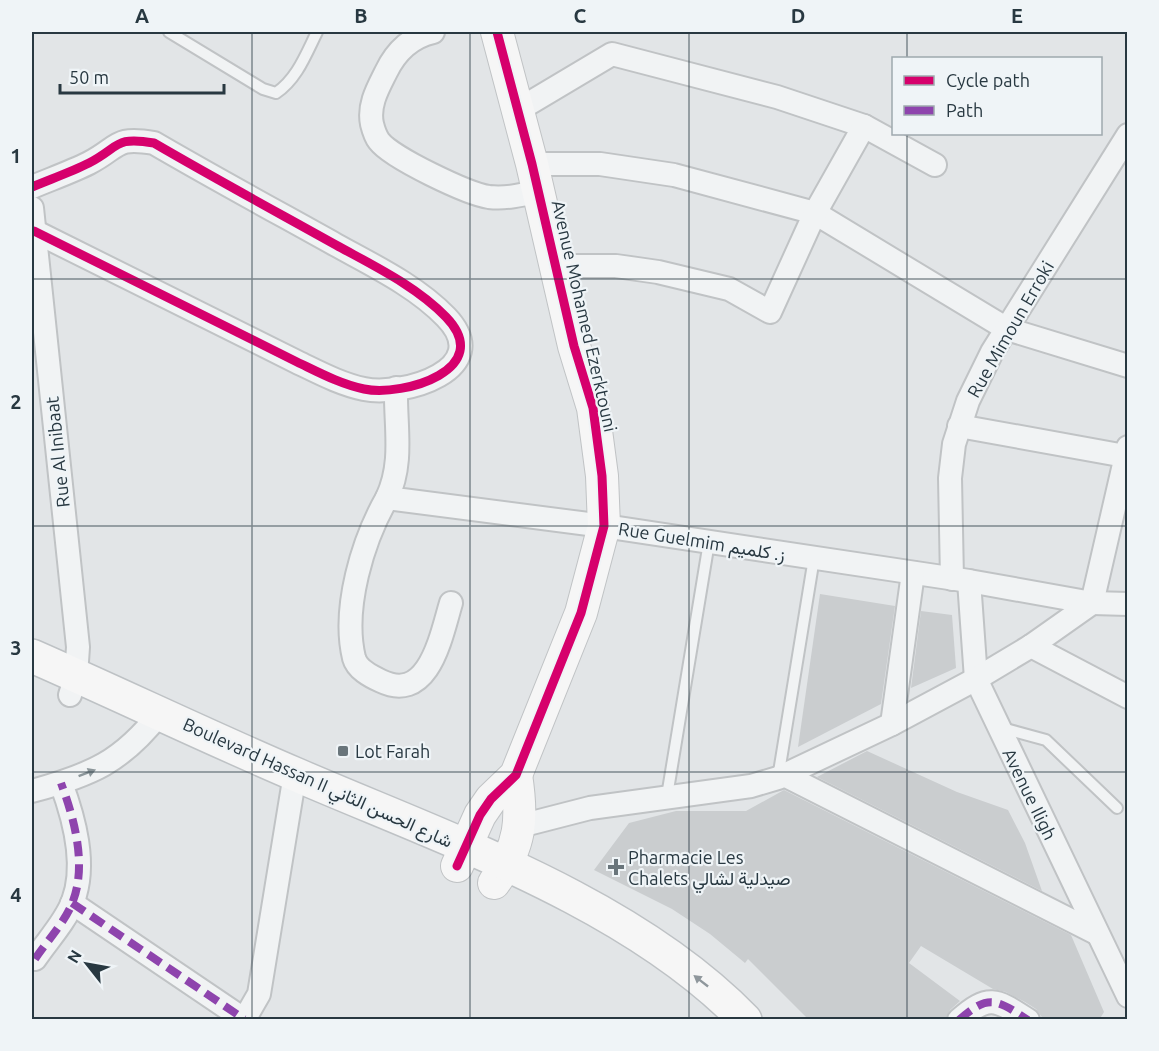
<svg xmlns="http://www.w3.org/2000/svg" width="1159" height="1051" font-family="Ubuntu,Vazirmatn,sans-serif">
<style>
.building{fill:#cacdcf}
.lines{fill:none;stroke-linecap:round;stroke-linejoin:round}
.lane-casing{stroke:#c0c3c5;stroke-width:14}
.street-casing{stroke:#c0c3c5;stroke-width:26}
.secondary-casing{stroke:#c0c3c5;stroke-width:34}
.primary-casing{stroke:#bec2c5;stroke-width:36}
.lane{stroke:#f1f3f4;stroke-width:10}
.street{stroke:#f1f3f4;stroke-width:22}
.secondary{stroke:#f6f6f6;stroke-width:32}
.primary{stroke:#f6f6f6;stroke-width:33}
.quiet{stroke:#8e44ad;stroke-width:8;stroke-dasharray:15 8;stroke-linecap:butt}
.cycleway-casing{stroke:#eff4f7;stroke-width:13}
.cycleway{stroke:#d6006c;stroke-width:9}
.oneway{fill:#8c969a}
.oneway2{fill:#8f979c}
.grid{fill:none;stroke:#283841;stroke-width:1.5;stroke-opacity:0.55}
.poi-dot{fill:#69757b;stroke:#eff4f7;stroke-width:2}
.labels{text-anchor:middle;dominant-baseline:central;stroke-width:4.5;stroke-linejoin:round;paint-order:stroke}
.street-label{font-size:18px;fill:#283841;stroke:#eff4f7}
.poi-label{font-size:18px;fill:#283841;stroke:#eff4f7;text-anchor:start}
.neatline{fill:none;stroke:#283841;stroke-width:2}
.grid-label{font-size:20px;text-anchor:middle;font-weight:bold;fill:#283841}
</style>
<rect width="100%" height="100%" fill="#e2e5e7"/>
<!-- building -->
<g class="building">
<path d="M 820,594 L 895,606 L 881,704 L 798,747 Z"/>
<path d="M 921,611 L 952,615 L 956,668 L 911,688 Z"/>
<path d="M 867,751 L 957,792 L 1008,810 L 1025,843 L 1042,891 L 817,777 Z"/>
<path d="M 784,790 L 1071,935 L 1104,1012 L 1099,1020 L 1044,1020 L 1036,1009 L 1025,1002 L 1006,992 L 993,989 L 921,946 L 909,963 L 960,1001 L 950,1010 L 946,1020 L 809,1020 L 748,959 L 745,963 L 710,934 L 672,909 L 594,870 L 629,823 L 676,811 L 746,811 Z"/>
</g>
<g class="lines">
<!-- lane casing -->
<g class="lane-casing">
<g id="lane">
<path d="M 169,32 L 263,89 L 276,93 C 297,79 306,54 317,32"/>
<path d="M 1002,728 L 1046,740 L 1117,808"/>
<path d="M 778,778 L 814,558"/>
<path d="M 667,796 L 709,542"/>
</g>
</g>
<!-- street casing -->
<g class="street-casing">
<g id="street">
<path d="M 433,32 C 411,37 396,51 386,72 C 378,88 368,105 372,124 C 373,128 376,137 379,141 C 392,158 468,194 489,197 C 506,199 522,195 539,191"/>
<path d="M 518,110 L 612,54 L 777,97 L 864,126"/>
<path d="M 532,164 L 600,164 L 674,175 L 815,213 L 1007,329 L 1128,366"/>
<path d="M 32,187 C 51,179 71,172 89,163 C 120,147 114,136 154,143 C 214,178 275,211 336,245 C 374,266 416,286 446,317 C 496,369 404,397 364,389 C 340,384 318,372 297,362 L 34,231"/>
<path d="M 32,208 L 78,647 L 76,676 L 70,695"/>
<path d="M 556,266 L 616,266 L 658,272 L 729,289 L 770,312 L 815,213 L 864,126 L 935,165"/>
<path d="M 396,388 C 395,426 404,462 387,498 L 604,526 L 969,581 L 1092,603 L 1128,604"/>
<path d="M 959,426 L 1125,456"/>
<path d="M 387,498 C 363,540 342,608 354,658 C 357,669 370,676 381,681 C 429,704 441,636 451,603"/>
<path d="M 952,579 L 950,478 L 954,444 L 968,401 L 992,352 L 1128,135"/>
<path d="M 969,581 L 976,679 L 1128,996"/>
<path d="M 1031,646 L 1128,697"/>
<path d="M 892,724 L 913,573"/>
<path d="M 784,775 L 1096,933"/>
<path d="M 32,791 C 91,775 122,762 160,713"/>
<path d="M 520,826 L 590,808 L 751,786 L 778,778 L 892,724 L 976,679 L 1031,646 L 1092,603 L 1128,447"/>
<path d="M 72,903 L 245,1020"/>
<path d="M 35,959 C 47,941 66,921 73,901 C 87,864 74,818 61,783"/>
<path d="M 244,1020 L 259,994 L 295,774"/>
<path d="M 959,1020 C 989,993 997,1000 1028,1020"/>
</g>
</g>
<!-- secondary casing -->
<g class="secondary-casing">
<g id="secondary">
<path d="M 457,866 L 480,815 L 491,799 L 516,775 L 581,613 L 604,526 L 602,476 L 593,408 L 574,346 L 532,164 L 497,32"/>
<path d="M 494,883 C 521,846 523,819 516,775"/>
</g>
</g>
<!-- primary casing -->
<g class="primary-casing">
<path id="primary" d="M 32,656 C 121,695 208,737 297,775 C 445,839 631,902 745,1020"/>
</g>
<!-- lane -->
<use href="#lane" class="lane"/>
<!-- street -->
<use href="#street" class="street"/>
<!-- secondary -->
<use href="#secondary" class="secondary"/>
<!-- primary -->
<use href="#primary" class="primary"/>
<!-- quiet -->
<g class="quiet">
<path d="M 72,903 L 244,1019"/>
<path d="M 35,959 C 47,941 66,921 73,901 C 87,864 74,818 61,783"/>
<path d="M 959,1020 C 989,993 997,1000 1028,1020"/>
</g>
<!-- cycleway casing -->
<g class="cycleway-casing">
<g id="cycleway">
<path d="M 32,187 C 51,179 71,172 89,163 C 120,147 114,136 154,143 C 214,178 275,211 336,245 C 374,266 416,286 446,317 C 496,369 404,397 364,389 C 340,384 318,372 297,362 L 34,231"/>
<path d="M 457,866 L 480,815 L 491,799 L 516,775 L 581,613 L 604,526 L 602,476 L 593,408 L 574,346 L 532,164 L 497,32"/>
</g>
</g>
<!-- cycleway -->
<use href="#cycleway" class="cycleway"/>
</g>
<!-- one-way arrows -->
<defs><path id="oneway-solid" d="M-6-.8H1V-3.2L6.5 0L1 3.2V.8H-6Z" transform="scale(1.5)"/></defs>
<use class="oneway" href="#oneway-solid" transform="translate(87 773) rotate(-21)"/>
<use class="oneway2" href="#oneway-solid" transform="translate(701 981) rotate(-142)"/>
<!-- grid -->
<path class="grid" d="M 252,32 L 252,1020M 470,32 L 470,1020M 689,32 L 689,1020M 907,32 L 907,58M 907,134 L 907,1020M 32,279 L 1128,279M 32,526 L 1128,526M 32,772 L 1128,772"/>
<!-- markers -->
<g class="poi-dot">
<rect x="337" y="745" width="12" height="12" rx="3"/>
<path d="M613 858h6v6h6v6h-6v6h-6v-6h-6v-6h6z"/>
</g>
<g class="labels">
<!-- street labels -->
<g class="street-label">
<text transform="translate(585 316) rotate(77)">Avenue Mohamed Ezerktouni</text>
<text transform="translate(1010 329) rotate(-60)">Rue Mimoun Erroki</text>
<text transform="translate(57 452) rotate(-96)">Rue Al Inibaat</text>
<text transform="translate(702 541) rotate(9)">Rue Guelmim ز. كلميم</text>
<text transform="translate(318 782) rotate(24)">Boulevard Hassan II شارع الحسن الثاني</text>
<text transform="translate(1030 794) rotate(64)">Avenue Iligh</text>
</g>
<!-- poi labels -->
<g class="poi-label">
<text x="355" y="751">Lot Farah</text>
<text x="628" y="857">Pharmacie Les<tspan x="628" dy="21">Chalets صيدلية لشالي</tspan></text>
</g>
</g>
<!-- border -->
<rect width="1159" height="1051" fill="none" stroke="#eff4f7" stroke-width="66"/>
<!-- legend -->
<rect x="892" y="57" width="210" height="78" fill="#eff4f7" stroke="#9fa9ae" stroke-width="1.5"/>
<rect x="904" y="76" width="30" height="9" fill="#d6006c" stroke="#9fa9ae" stroke-width="1.5"/>
<text x="946" y="87" font-size="18" fill="#283841">Cycle path</text>
<rect x="904" y="106" width="30" height="9" fill="#8e44ad" stroke="#9fa9ae" stroke-width="1.5"/>
<text x="946" y="117" font-size="18" fill="#283841">Path</text>
<!-- north arrow -->
<g transform="translate(87 964) rotate(301)" stroke="#eff4f7" stroke-width="4.5" paint-order="stroke">
<path d="M0-4.5L10 22L0 15L-10 22Z" fill="#283841"/>
<text y="-9" font-size="16" font-weight="bold" text-anchor="middle" fill="#283841">N</text>
</g>
<!-- scale -->
<path d="M60 84v9h164v-9" fill="none" stroke="#283841" stroke-width="3"/>
<text x="69" y="84" font-size="18" fill="#283841" stroke="#eff4f7" stroke-width="4.5" paint-order="stroke">50 m</text>
<rect x="33" y="33" width="1093" height="985" class="neatline"/>
<g class="grid-label">
<text x="142" y="23">A</text>
<text x="361" y="23">B</text>
<text x="580" y="23">C</text>
<text x="798" y="23">D</text>
<text x="1017" y="23">E</text>
<text x="16" y="163">1</text>
<text x="16" y="409">2</text>
<text x="16" y="655">3</text>
<text x="16" y="902">4</text>
</g>
</svg>
